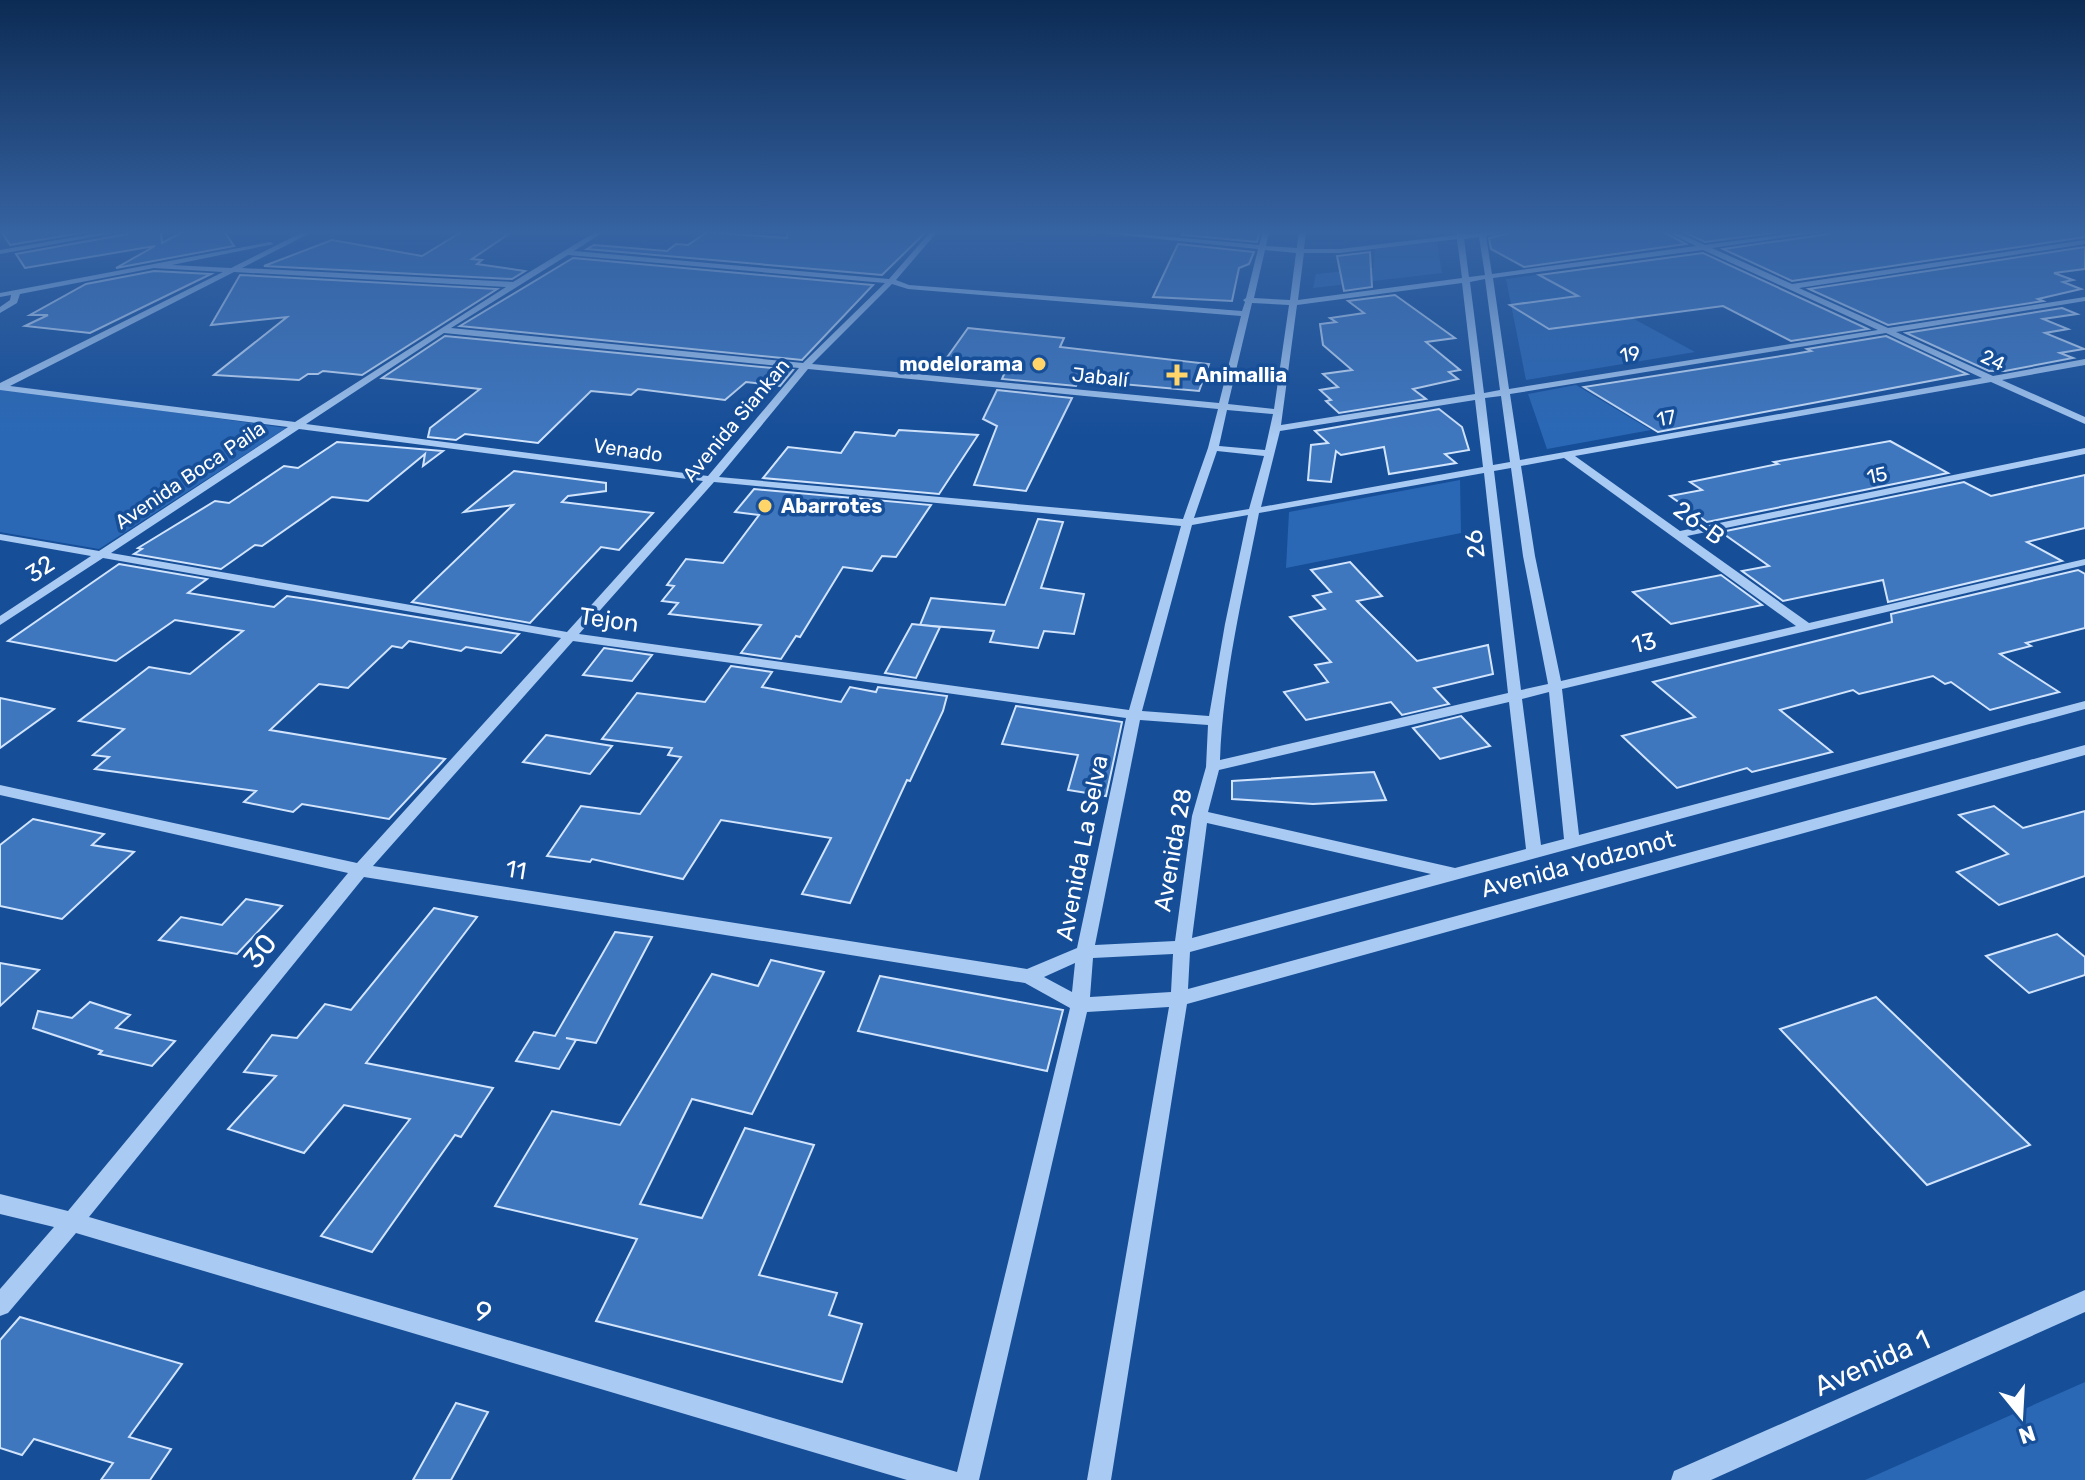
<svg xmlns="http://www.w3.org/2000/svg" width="2085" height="1480" font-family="Rubik,sans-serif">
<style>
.green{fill:#2a68b6}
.building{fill:#3f77bf;stroke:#d1e4fc;stroke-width:2}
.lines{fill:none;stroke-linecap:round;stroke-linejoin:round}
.minor{fill:#a9caf2;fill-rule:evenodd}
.poi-dot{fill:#ffd56a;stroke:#164e98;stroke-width:3}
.labels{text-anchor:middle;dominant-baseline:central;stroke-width:7;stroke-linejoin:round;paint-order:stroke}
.far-street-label{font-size:20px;fill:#fff;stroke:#164e98}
.far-poi-label{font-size:20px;font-weight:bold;fill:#fff;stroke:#164e98;text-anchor:start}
.street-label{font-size:24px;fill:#fff;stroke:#164e98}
.near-street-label{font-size:28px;fill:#fff;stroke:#164e98}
</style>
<rect width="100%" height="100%" fill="#164e98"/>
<!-- green -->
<g class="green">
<path d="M 1437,242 L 1442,273 L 1313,288 L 1316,274 L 1373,268 L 1375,249 Z"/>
<path d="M 1549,273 L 1695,352 L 1526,380 L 1506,279 Z"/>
<path d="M 1576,385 L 1651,430 L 1547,449 L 1528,394 Z"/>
<path d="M 0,388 L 286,428 L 99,549 L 0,532 Z"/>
<path d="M 1460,480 L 1461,533 L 1286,568 L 1289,512 Z"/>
<path d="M 2085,1382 L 2085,1480 L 1865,1480 Z"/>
</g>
<!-- building -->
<g class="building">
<path d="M 1,231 L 93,231 L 10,245 Z"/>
<path d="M 129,231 L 161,231 L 162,243 L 184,231 L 224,231 L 234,246 L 116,268 L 155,246 L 25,268 L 16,254 L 127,234 Z"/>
<path d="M 463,231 L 510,233 L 472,259 L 482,260 L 477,264 L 525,271 L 512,279 L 264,266 L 332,240 L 422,256 Z"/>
<path d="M 787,231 L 927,231 L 882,275 L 587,249 L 594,245 L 667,251 L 676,244 L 688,245 L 707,232 L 787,238 Z"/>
<path d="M 1184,231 L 1260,231 L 1257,242 L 1182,235 Z"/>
<path d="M 1517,231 L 1662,231 L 1686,244 L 1524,267 L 1491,249 L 1489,238 Z"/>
<path d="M 1681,231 L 1788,231 L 1705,242 Z"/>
<path d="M 1831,231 L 2085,231 L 2085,237 L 1792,281 L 1723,249 L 1828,234 Z"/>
<path d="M 1178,244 L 1254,252 L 1249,264 L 1239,268 L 1232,301 L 1153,297 Z"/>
<path d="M 2085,247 L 2085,269 L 2054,273 L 2073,280 L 2063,282 L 2081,289 L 2038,299 L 2043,301 L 1888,325 L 1809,289 Z"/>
<path d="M 1370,252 L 1372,287 L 1344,291 L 1337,256 Z"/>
<path d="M 1703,253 L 1868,329 L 1791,341 L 1723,306 L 1549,329 L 1510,305 L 1578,296 L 1539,275 Z"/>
<path d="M 573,258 L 873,285 L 802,360 L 460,326 Z"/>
<path d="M 154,271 L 211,274 L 90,333 L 25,326 L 48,315 L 30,315 L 86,284 Z"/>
<path d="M 240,275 L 497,289 L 362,375 L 323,371 L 318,374 L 308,374 L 299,380 L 214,375 L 287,317 L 211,325 Z"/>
<path d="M 1395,295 L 1455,338 L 1426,342 L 1460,370 L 1449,372 L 1458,379 L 1413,389 L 1426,399 L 1339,413 L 1326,401 L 1331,400 L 1320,390 L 1338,387 L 1323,374 L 1352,370 L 1323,345 L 1320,324 L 1336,322 L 1330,318 L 1364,313 L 1348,301 Z"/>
<path d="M 2062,308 L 2077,314 L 2043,319 L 2068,329 L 2045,333 L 2084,349 L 2060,353 L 2073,358 L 2005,371 L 1989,371 L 1906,333 Z"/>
<path d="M 968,328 L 1064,338 L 1060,347 L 1209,364 L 1199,391 L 1078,380 L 1076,386 L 1002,379 L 1005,372 L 941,366 Z"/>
<path d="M 445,336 L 793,370 L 780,386 L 746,382 L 725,400 L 638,389 L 631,395 L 591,391 L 538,443 L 465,434 L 456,440 L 428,437 L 430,428 L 480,389 L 382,378 Z"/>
<path d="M 1886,336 L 1967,374 L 1658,432 L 1584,387 L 1794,354 L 1811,351 L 1807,349 Z"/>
<path d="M 997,390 L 1072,398 L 1026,491 L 974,485 L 997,426 L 983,419 Z"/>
<path d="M 1439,409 L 1462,427 L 1469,450 L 1445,454 L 1456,463 L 1389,474 L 1384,447 L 1341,455 L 1336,451 L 1331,482 L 1308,480 L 1311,445 L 1328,443 L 1315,431 Z"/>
<path d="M 899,430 L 978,435 L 939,494 L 763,478 L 788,447 L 841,453 L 855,432 L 895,436 Z"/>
<path d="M 1890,441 L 1948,473 L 1707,522 L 1670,496 L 1702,490 L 1690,482 L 1778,464 L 1774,462 Z"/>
<path d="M 337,442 L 443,451 L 423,466 L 425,454 L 368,501 L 332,497 L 262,546 L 255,545 L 221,569 L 134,554 L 142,549 L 138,548 L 215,501 L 229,503 L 284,466 L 298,468 Z"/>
<path d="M 514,471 L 606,483 L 606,491 L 568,496 L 562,502 L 653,513 L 619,550 L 601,547 L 530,623 L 412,602 L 513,505 L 464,512 Z"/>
<path d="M 2085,475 L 2085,528 L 2027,542 L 2062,561 L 1888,602 L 1883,580 L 1783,601 L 1742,571 L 1769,566 L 1721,532 L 1964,482 L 1991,496 Z"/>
<path d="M 754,489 L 931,505 L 896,557 L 882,556 L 872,571 L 843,567 L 800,637 L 796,636 L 781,659 L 741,653 L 761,625 L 669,614 L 678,603 L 662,601 L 674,586 L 667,585 L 686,559 L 723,563 L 759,515 L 735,512 Z"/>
<path d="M 1038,519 L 1063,522 L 1041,588 L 1084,594 L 1074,634 L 1044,631 L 1038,648 L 990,642 L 994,631 L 920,625 L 931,598 L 1005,605 Z"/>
<path d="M 1350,562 L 1382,596 L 1357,601 L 1417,661 L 1488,645 L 1493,674 L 1434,688 L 1449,704 L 1402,715 L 1391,702 L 1306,720 L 1284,692 L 1328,682 L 1315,665 L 1331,662 L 1290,617 L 1325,609 L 1313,596 L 1331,592 L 1311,570 Z"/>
<path d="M 119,564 L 207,579 L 188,593 L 274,607 L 287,596 L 314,600 L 519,634 L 501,653 L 466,647 L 461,651 L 409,641 L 402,648 L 392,646 L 348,688 L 319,684 L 270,730 L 445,759 L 389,819 L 302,804 L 293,812 L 244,802 L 256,791 L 95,769 L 109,757 L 93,755 L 124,729 L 79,721 L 149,667 L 190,674 L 243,631 L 175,620 L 116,661 L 8,641 Z"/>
<path d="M 2078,570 L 2085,574 L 2085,628 L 2026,643 L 2031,646 L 2000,654 L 2059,692 L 1990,710 L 1951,682 L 1945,684 L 1933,676 L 1859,694 L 1853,690 L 1780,710 L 1832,752 L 1752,772 L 1747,768 L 1677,788 L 1622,736 L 1695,717 L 1653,682 L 1892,622 L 1891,614 Z"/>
<path d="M 1721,575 L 1762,605 L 1671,624 L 1633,592 Z"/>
<path d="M 912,624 L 940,627 L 916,678 L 885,673 Z"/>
<path d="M 604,648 L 652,655 L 632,681 L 583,675 Z"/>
<path d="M 731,666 L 772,672 L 762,687 L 841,702 L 850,687 L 876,692 L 878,687 L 947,696 L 943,711 L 910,781 L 907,780 L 850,903 L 802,894 L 831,838 L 721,820 L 683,879 L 592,859 L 590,862 L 547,856 L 581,806 L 640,814 L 681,757 L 668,755 L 672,748 L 602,739 L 637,693 L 705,702 Z"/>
<path d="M 0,698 L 54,709 L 0,748 Z"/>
<path d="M 1016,706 L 1122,722 L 1106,796 L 1068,790 L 1078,755 L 1002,744 Z"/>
<path d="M 1461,716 L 1490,746 L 1440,759 L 1413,728 Z"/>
<path d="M 546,735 L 612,746 L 590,774 L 523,762 Z"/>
<path d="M 1374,772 L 1386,800 L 1313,804 L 1232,799 L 1232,781 Z"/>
<path d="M 1994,806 L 2023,828 L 2085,811 L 2085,876 L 1999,905 L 1957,872 L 2008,854 L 1959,815 Z"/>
<path d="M 33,819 L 104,834 L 92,845 L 134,852 L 62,919 L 0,906 L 0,845 Z"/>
<path d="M 246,899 L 282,906 L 237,954 L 159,940 L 181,917 L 222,925 Z"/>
<path d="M 434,908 L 477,917 L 366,1063 L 493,1088 L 461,1137 L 455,1135 L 372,1252 L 321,1236 L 410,1119 L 344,1105 L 304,1153 L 228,1129 L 276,1076 L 244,1072 L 272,1035 L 297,1038 L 325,1004 L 351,1010 Z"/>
<path d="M 615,932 L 652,937 L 596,1043 L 566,1038 L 576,1040 L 559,1069 L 516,1061 L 534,1032 L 555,1036 Z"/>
<path d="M 2057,934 L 2085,957 L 2085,975 L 2029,993 L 1986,956 Z"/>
<path d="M 771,960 L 824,972 L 752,1114 L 692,1099 L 640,1204 L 702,1218 L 745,1128 L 814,1145 L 759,1275 L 837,1293 L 829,1315 L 862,1324 L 842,1382 L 596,1321 L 637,1239 L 495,1206 L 552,1111 L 620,1125 L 712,974 L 758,986 Z"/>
<path d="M 0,963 L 39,970 L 0,1006 Z"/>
<path d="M 880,976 L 1063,1010 L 1047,1071 L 858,1031 Z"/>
<path d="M 1876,997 L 2030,1145 L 1927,1185 L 1780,1029 Z"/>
<path d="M 90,1002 L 130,1015 L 116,1028 L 175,1041 L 152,1066 L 99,1054 L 102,1051 L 33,1028 L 38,1011 L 72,1018 Z"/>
<path d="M 20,1317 L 182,1364 L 129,1437 L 171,1449 L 150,1480 L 101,1480 L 113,1463 L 34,1439 L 22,1455 L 0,1448 L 0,1340 Z"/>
<path d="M 456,1403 L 488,1412 L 451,1480 L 413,1480 Z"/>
</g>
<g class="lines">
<!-- minor -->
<g class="minor">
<path d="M 110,231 L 126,231 L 0,254 L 0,250 Z"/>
<path d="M 305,231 L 314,231 L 242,268 L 513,282 L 597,231 L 605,231 L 574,251 L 889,279 L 931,231 L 938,231 L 896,280 L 909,285 L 1242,311 L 1245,302 L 1243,300 L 1246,298 L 1258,249 L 1081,231 L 1107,231 L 1259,245 L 1263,231 L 1269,231 L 1266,246 L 1297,248 L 1299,231 L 1306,231 L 1304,249 L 1340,249 L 1457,235 L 1457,231 L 1463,231 L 1464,234 L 1479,233 L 1479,231 L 1514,231 L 1486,236 L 1492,274 L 1696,246 L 1665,231 L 1674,231 L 1705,245 L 1810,231 L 1828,231 L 1712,248 L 1792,284 L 2085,240 L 2085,244 L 1799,288 L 1888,328 L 2085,297 L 2085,301 L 1896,332 L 1993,376 L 2085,359 L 2085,365 L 2002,380 L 2085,417 L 2085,424 L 1991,382 L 1575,456 L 1680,531 L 2085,448 L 2085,454 L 1687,536 L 1809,623 L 2085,559 L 2085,565 L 1562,689 L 1579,835 L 2085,701 L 2085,709 L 1190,952 L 1188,989 L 2085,745 L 2085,755 L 1187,1004 L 1111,1480 L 1087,1480 L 1169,1007 L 1087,1012 L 979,1480 L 907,1480 L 76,1233 L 8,1313 L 0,1316 L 0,1289 L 54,1227 L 0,1214 L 0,1194 L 68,1211 L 348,873 L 0,795 L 0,785 L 357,863 L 561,638 L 103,558 L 0,625 L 0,616 L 91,556 L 0,540 L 0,534 L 99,551 L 288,427 L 0,390 L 0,383 L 223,272 L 154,268 L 20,294 L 17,303 L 0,313 L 0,307 L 10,300 L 11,295 L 0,297 L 0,293 L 270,242 L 274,244 L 172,265 L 231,268 ZM 1479,237 L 1485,275 L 1469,277 L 1464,239 ZM 1457,239 L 1462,278 L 1298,300 L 1304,253 L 1340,253 ZM 1265,250 L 1296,253 L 1290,300 L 1254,298 ZM 1703,250 L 1878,330 L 1509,389 L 1493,278 ZM 568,255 L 885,283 L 803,363 L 451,328 ZM 234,272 L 506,287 L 295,422 L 10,386 ZM 1485,279 L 1500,390 L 1484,393 L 1470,282 ZM 1462,283 L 1475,394 L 1281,425 L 1297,305 ZM 892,284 L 908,289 L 1241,316 L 1219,403 L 812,364 ZM 1252,303 L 1289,305 L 1274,409 L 1228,404 ZM 444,333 L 799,368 L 708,476 L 306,424 ZM 1886,333 L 1982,378 L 1520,460 L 1510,394 ZM 808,369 L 1218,409 L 1208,448 L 1183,519 L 719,477 ZM 1501,396 L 1510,462 L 1493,465 L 1485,398 ZM 1475,400 L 1483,467 L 1261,507 L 1280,431 ZM 1227,410 L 1273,414 L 1265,450 L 1219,446 ZM 299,429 L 703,481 L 567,632 L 111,553 ZM 1217,451 L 1264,456 L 1249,509 L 1194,518 ZM 1564,458 L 1796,626 L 1561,681 L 1535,556 L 1521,466 ZM 1511,468 L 1523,556 L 1548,684 L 1521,690 L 1494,471 ZM 1484,473 L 1508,693 L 1220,760 C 1223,677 1243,595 1259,513 ZM 714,482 L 1181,526 L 1129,710 L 579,634 ZM 1248,515 L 1225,624 L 1209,716 L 1142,711 L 1192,525 ZM 573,641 L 1126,718 L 1077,948 L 1027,969 L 373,866 ZM 1549,692 L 1564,839 L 1541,845 L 1522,699 ZM 1509,702 L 1526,849 L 1455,868 L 1208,812 L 1219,770 ZM 1140,720 L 1208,725 L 1206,767 L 1192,816 L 1175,941 L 1095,945 ZM 1207,823 L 1431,874 L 1192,938 ZM 364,877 L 1025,983 L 1070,1008 L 957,1472 L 89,1217 ZM 1173,954 L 1171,992 L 1090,997 L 1093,958 ZM 1075,963 L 1072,992 L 1044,977 Z"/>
<path d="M 2085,1290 L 2085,1312 L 1711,1480 L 1671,1480 L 1674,1471 Z"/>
</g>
</g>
<!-- sky -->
<linearGradient id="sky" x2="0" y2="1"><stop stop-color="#0c2b54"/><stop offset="0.53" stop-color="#3663a2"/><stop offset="1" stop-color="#3663a2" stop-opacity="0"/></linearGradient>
<rect width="2085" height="438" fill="url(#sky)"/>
<!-- markers -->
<g class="poi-dot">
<circle cx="1039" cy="364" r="8"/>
<path d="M1173 363h8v8h8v8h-8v8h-8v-8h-8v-8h8z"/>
<circle cx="765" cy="506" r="8"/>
</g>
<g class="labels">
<!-- far-street labels -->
<g class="far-street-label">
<text transform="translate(1630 354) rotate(-9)">19</text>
<text transform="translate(1993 360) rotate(25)">24</text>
<text transform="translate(1100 377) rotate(6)">Jabalí</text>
<text transform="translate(1666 418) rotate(-10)">17</text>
<text transform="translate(736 420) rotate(-50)">Avenida Siankan</text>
<text transform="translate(628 450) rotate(8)">Venado</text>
<text transform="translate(190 475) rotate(-34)">Avenida Boca Paila</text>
<text transform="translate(1877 475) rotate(-12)">15</text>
</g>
<!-- far-poi labels -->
<g class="far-poi-label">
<text x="1023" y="364" text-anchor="end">modelorama</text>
<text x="1195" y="375">Animallia</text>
<text x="781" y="506">Abarrotes</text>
</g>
<!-- street labels -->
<g class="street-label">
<text transform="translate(1699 523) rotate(36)">26-B</text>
<text transform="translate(1475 544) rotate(-97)">26</text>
<text transform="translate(40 569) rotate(-33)">32</text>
<text transform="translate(609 620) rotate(8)">Tejon</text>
<text transform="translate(1644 643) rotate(-13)">13</text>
<text transform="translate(1082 848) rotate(-79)">Avenida La Selva</text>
<text transform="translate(1173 850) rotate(-80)">Avenida 28</text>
<text transform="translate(1578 864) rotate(-15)">Avenida Yodzonot</text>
<text transform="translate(516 870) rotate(9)">11</text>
</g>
<!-- near-street labels -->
<g class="near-street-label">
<text transform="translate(260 951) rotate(-51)">30</text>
<text transform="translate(483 1312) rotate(16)">9</text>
<text transform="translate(1872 1363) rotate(-24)">Avenida 1</text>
</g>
</g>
<!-- north arrow -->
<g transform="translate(2021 1416) rotate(162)" stroke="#164e98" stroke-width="6" paint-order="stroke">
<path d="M0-6L14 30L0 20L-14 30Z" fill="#ffffff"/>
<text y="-12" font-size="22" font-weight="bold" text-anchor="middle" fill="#ffffff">N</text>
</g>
</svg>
